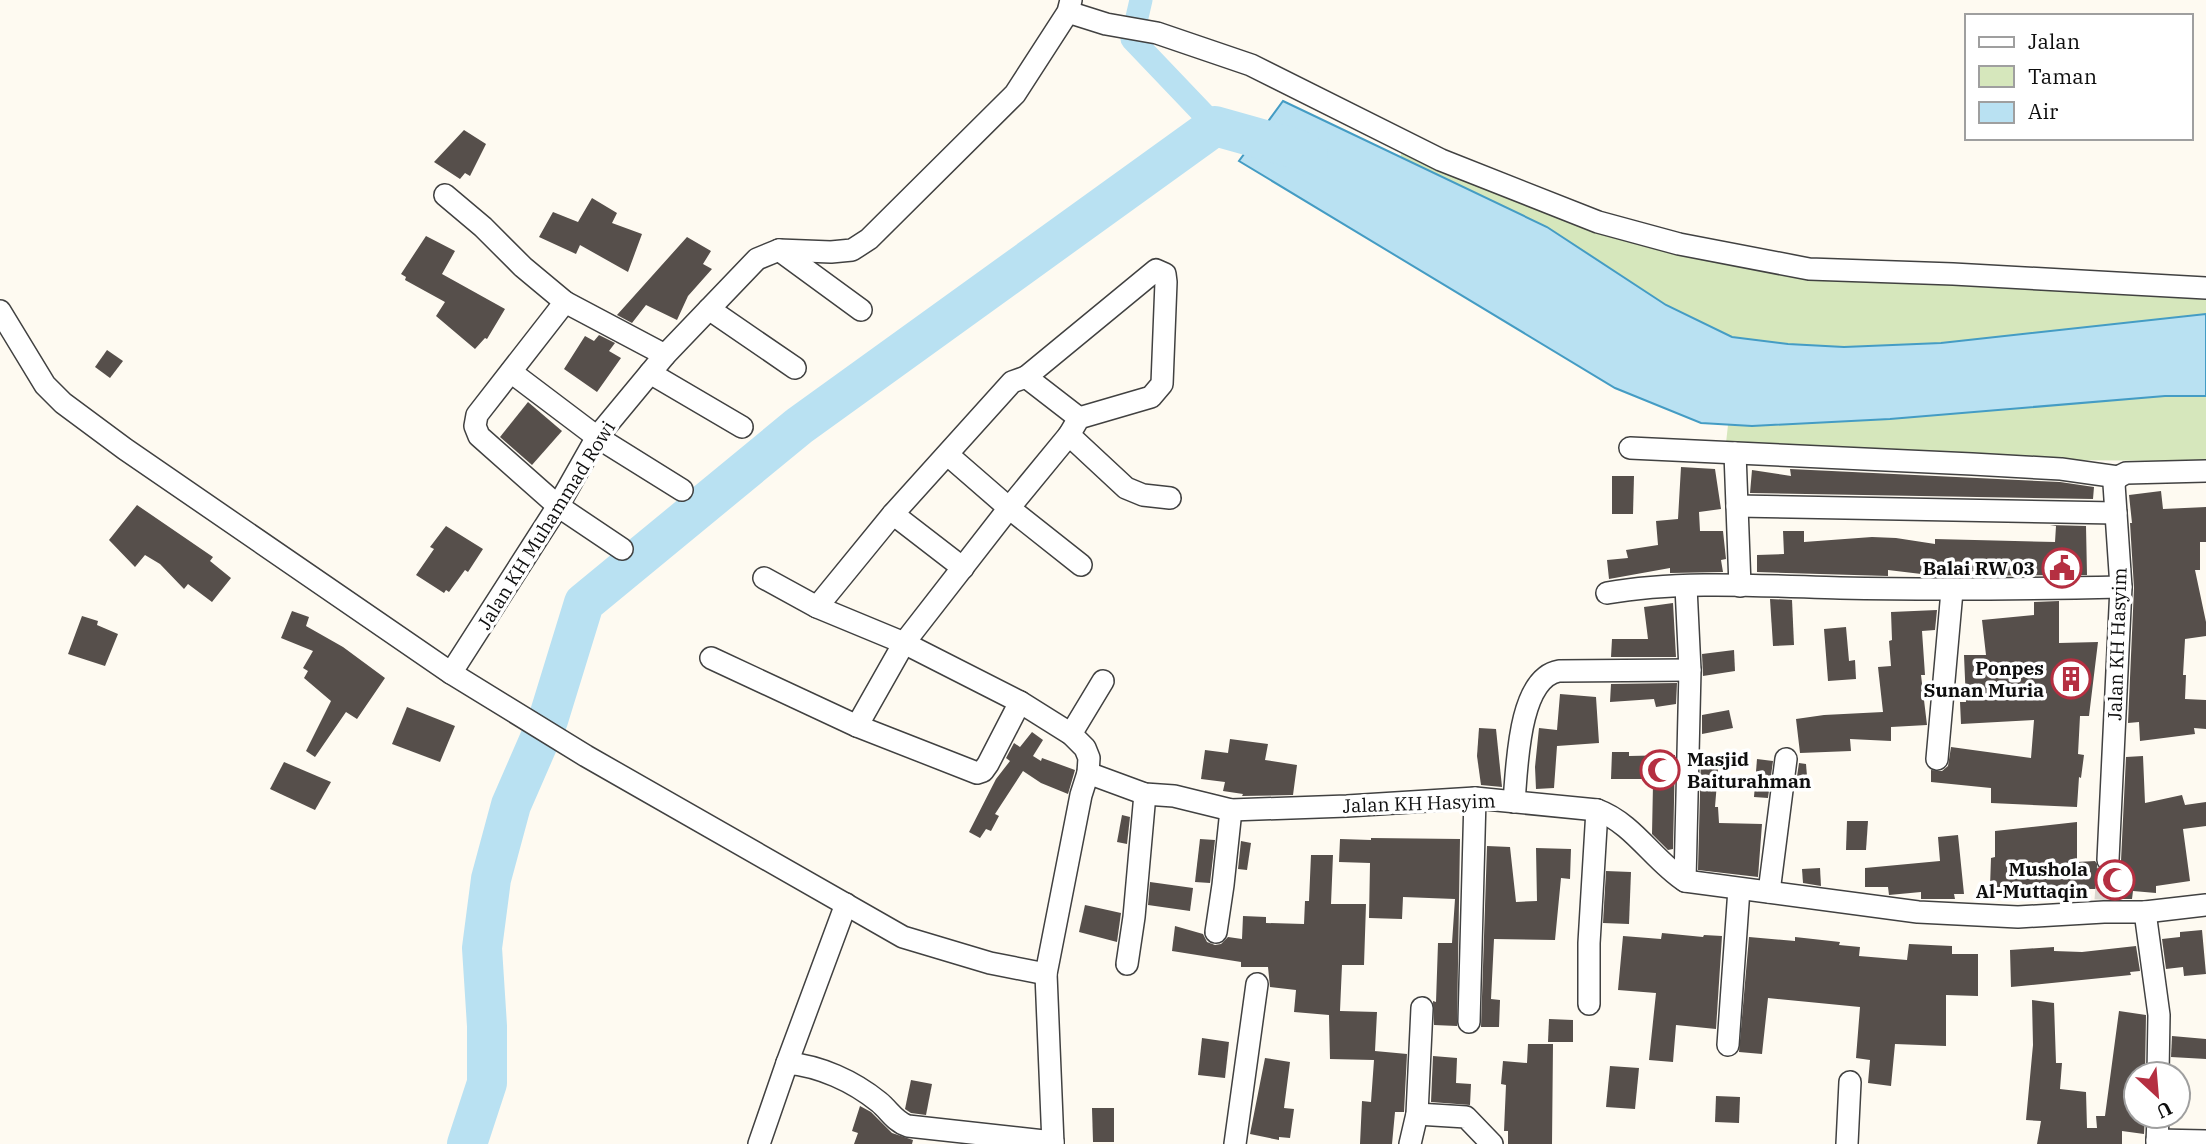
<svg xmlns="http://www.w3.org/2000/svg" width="2206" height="1144" font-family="'IBM Plex Serif',serif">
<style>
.green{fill:#d6e7bc}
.water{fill:#b9e1f2;stroke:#449cc4;stroke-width:2}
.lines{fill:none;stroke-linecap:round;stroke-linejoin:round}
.canal{stroke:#b9e1f2;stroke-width:23}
.river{stroke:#b9e1f2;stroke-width:40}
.building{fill:#564f4b}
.minor-tunnel{stroke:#dad7cf;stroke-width:21;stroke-dasharray:21 10;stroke-linecap:butt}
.minor-casing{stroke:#414141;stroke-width:24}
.minor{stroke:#fff;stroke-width:21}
.labels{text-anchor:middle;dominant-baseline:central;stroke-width:7;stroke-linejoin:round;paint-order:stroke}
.street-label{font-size:19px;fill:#0e0e0e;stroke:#fff}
.poi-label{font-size:19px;font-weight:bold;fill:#0e0e0e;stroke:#fff;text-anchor:end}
</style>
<rect width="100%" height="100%" fill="#fefaf1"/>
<!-- green -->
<g class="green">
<path d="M 1403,150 L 1759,269 L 2206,292 L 2206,314 L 1941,343 L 1844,347 L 1788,344 L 1732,337 L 1666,305 L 1547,227 L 1400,157 Z"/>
<path d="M 2165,396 L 2206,396 L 2206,461 L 2045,460 L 1725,452 L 1728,425 L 1752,426 Z"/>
</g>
<!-- water -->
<path class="water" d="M 1283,101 L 1547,227 L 1666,305 L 1732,337 L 1788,344 L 1844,347 L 1941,343 L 2206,314 L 2206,396 L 2165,396 L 1890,419 L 1752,426 L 1701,423 L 1615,388 L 1239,161 Z"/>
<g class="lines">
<!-- canal -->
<path class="canal" d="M 1141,0 L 1132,39 L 1215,126"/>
<!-- river -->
<path class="river" d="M 467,1144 L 487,1083 L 487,1026 L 482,948 L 491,879 L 511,805 L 548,720 L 584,603 L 799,426 L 1215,126 L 1297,149 L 1308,155"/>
</g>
<!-- building -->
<g class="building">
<path d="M 464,130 L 486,144 L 470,176 L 465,173 L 460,179 L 434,162 Z"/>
<path d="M 592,198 L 617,213 L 612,223 L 642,234 L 628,272 L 580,245 L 576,254 L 539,237 L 553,212 L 578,222 Z"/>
<path d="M 426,236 L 455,251 L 442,274 L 505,309 L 487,339 L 485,338 L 475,349 L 436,316 L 445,302 L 405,280 L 406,277 L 401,274 Z"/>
<path d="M 687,237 L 711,251 L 703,264 L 712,269 L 688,296 L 677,320 L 646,305 L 632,323 L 617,315 Z"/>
<path d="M 599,335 L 615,343 L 609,351 L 621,358 L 597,392 L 564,369 L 585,336 L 594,341 Z"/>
<path d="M 107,350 L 123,361 L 110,378 L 95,367 Z"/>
<path d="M 528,402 L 562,431 L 532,465 L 500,437 Z"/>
<path d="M 1681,467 L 1715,469 L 1721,509 L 1699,512 L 1700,531 L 1723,531 L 1726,559 L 1721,560 L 1723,572 L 1670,573 L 1670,568 L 1609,579 L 1607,560 L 1628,558 L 1626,550 L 1658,545 L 1656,521 L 1678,519 Z"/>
<path d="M 1790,469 L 2060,482 L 2094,487 L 2093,499 L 1750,493 L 1752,470 L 1791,476 Z"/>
<path d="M 1612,476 L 1634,476 L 1633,514 L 1612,514 Z"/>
<path d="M 2161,491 L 2163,509 L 2206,507 L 2206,542 L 2200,542 L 2200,570 L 2195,570 L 2206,622 L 2206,636 L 2185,639 L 2183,675 L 2186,675 L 2185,699 L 2206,700 L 2206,729 L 2194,728 L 2195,734 L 2140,741 L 2139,722 L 2128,723 L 2134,588 L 2130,523 L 2132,523 L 2129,495 Z"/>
<path d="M 137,505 L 213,557 L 210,561 L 231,578 L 212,602 L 188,584 L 184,589 L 160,564 L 145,555 L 135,567 L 109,540 Z"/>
<path d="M 2050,525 L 2086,526 L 2087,575 L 1938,576 L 1888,570 L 1888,576 L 1757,572 L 1757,555 L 1784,554 L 1783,531 L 1804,531 L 1804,542 L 1872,537 L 1896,538 L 1935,544 L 1935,539 L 2055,542 L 2056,526 Z"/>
<path d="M 446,526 L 483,549 L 468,572 L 465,570 L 449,592 L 446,590 L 444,593 L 416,575 L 434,549 L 430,547 Z"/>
<path d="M 1770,599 L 1792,600 L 1794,645 L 1773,646 Z"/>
<path d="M 2059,601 L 2059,643 L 2098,642 L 2089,716 L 2080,716 L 2078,754 L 2084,755 L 2081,778 L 2079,777 L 2077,807 L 1991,803 L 1991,788 L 1931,782 L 1931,770 L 1942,771 L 1948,766 L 1951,747 L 2031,758 L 2034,720 L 1961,724 L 1960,702 L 1966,702 L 1964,655 L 1986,655 L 1982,620 L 2034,615 L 2034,602 Z"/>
<path d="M 1673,603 L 1676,657 L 1611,657 L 1612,639 L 1648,639 L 1644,607 Z"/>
<path d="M 1937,610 L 1935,630 L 1922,631 L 1925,675 L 1921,675 L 1927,725 L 1891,727 L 1891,741 L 1850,739 L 1851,751 L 1800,753 L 1796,719 L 1824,715 L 1883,712 L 1878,667 L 1891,666 L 1889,641 L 1892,640 L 1891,612 Z"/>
<path d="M 292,611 L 309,617 L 306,626 L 343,647 L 385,678 L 357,719 L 346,712 L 315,757 L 306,751 L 331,701 L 304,678 L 308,671 L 303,668 L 313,651 L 281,638 Z"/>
<path d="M 82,616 L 98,621 L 97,625 L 118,634 L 105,666 L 68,654 Z"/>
<path d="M 1846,627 L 1849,661 L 1855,660 L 1856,679 L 1828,681 L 1824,629 Z"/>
<path d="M 1734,650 L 1735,671 L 1703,676 L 1702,654 Z"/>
<path d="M 1677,683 L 1676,704 L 1656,707 L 1654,699 L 1610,702 L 1611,684 Z"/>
<path d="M 1560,694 L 1596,697 L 1599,743 L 1557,746 L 1554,788 L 1536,789 L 1535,767 L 1539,728 L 1557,730 Z"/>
<path d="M 407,707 L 455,726 L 440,762 L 392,744 Z"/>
<path d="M 1729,710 L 1733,728 L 1702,734 L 1702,715 Z"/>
<path d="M 1479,728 L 1496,729 L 1502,787 L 1481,785 L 1477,756 Z"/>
<path d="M 1032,732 L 1043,740 L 1033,756 L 1041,761 L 1042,758 L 1075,770 L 1068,794 L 1041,783 L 1023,771 L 995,814 L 999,816 L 991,831 L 986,829 L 980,838 L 969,832 L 996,779 L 1010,761 L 1006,758 L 1014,743 L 1020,747 Z"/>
<path d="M 1230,739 L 1268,744 L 1265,760 L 1297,765 L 1293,795 L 1242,796 L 1243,794 L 1223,791 L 1225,782 L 1201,779 L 1205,750 L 1228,753 Z"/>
<path d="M 1612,752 L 1629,752 L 1629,756 L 1675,755 L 1673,849 L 1668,850 L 1652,834 L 1653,784 L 1647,784 L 1647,779 L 1611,779 Z"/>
<path d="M 1701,755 L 1716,756 L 1718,770 L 1715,807 L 1718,807 L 1719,823 L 1762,824 L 1758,877 L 1698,870 Z"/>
<path d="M 2143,756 L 2145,803 L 2182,795 L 2185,805 L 2206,802 L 2206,826 L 2183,829 L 2190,881 L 2156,886 L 2156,893 L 2133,891 L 2132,899 L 2096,899 L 2097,889 L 2045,889 L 2008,892 L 2008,887 L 1990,887 L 1991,858 L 1995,857 L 1995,831 L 2077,822 L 2077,862 L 2095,861 L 2102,871 L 2108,873 L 2115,871 L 2121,861 L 2126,757 Z"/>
<path d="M 1757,759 L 1773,761 L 1768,798 L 1754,797 Z"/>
<path d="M 284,762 L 331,782 L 315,810 L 270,789 Z"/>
<path d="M 1799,763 L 1806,764 L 1808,789 L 1795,790 Z"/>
<path d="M 1122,815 L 1130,817 L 1127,844 L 1117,842 Z"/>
<path d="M 1847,821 L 1868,821 L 1866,850 L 1846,850 Z"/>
<path d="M 1958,835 L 1964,894 L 1954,894 L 1955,899 L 1921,899 L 1921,892 L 1889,895 L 1888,887 L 1865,887 L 1865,868 L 1940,861 L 1938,837 Z"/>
<path d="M 1371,838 L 1460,839 L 1457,1026 L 1434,1025 L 1433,1001 L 1436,1002 L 1438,943 L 1452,943 L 1455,899 L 1403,897 L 1402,919 L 1369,918 L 1370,863 L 1339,862 L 1340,839 L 1371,840 Z"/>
<path d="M 1200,839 L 1215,840 L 1210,883 L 1195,882 Z"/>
<path d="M 1241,841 L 1251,843 L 1247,870 L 1238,869 Z"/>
<path d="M 1487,846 L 1510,847 L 1516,902 L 1537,901 L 1536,848 L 1571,849 L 1570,879 L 1561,878 L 1555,940 L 1494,939 L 1491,999 L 1500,1000 L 1499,1027 L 1481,1027 Z"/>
<path d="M 1311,855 L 1333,855 L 1331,904 L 1366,904 L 1364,965 L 1342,965 L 1340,1011 L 1377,1012 L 1375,1051 L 1407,1054 L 1404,1112 L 1395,1112 L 1392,1144 L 1360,1144 L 1362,1101 L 1371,1102 L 1374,1060 L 1330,1059 L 1329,1015 L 1294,1012 L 1296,990 L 1270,987 L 1268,967 L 1241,967 L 1241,962 L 1172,951 L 1175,926 L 1203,934 L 1207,942 L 1215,945 L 1221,944 L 1228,937 L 1242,939 L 1243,916 L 1266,917 L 1266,923 L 1304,924 L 1305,901 L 1309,901 Z"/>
<path d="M 1820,868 L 1821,886 L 1803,883 L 1802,869 Z"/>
<path d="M 1606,871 L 1631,872 L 1629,924 L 1603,923 Z"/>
<path d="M 1150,882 L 1193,888 L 1190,911 L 1148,905 Z"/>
<path d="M 1085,905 L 1121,913 L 1117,942 L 1079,932 Z"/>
<path d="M 2202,930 L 2206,974 L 2184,976 L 2183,967 L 2166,969 L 2162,939 L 2180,937 L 2180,932 Z"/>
<path d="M 1662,933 L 1703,937 L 1704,935 L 1722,936 L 1716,1029 L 1676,1025 L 1673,1062 L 1649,1060 L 1656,993 L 1618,990 L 1623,936 L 1661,939 Z"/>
<path d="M 1749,937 L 1795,941 L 1795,937 L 1840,942 L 1839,945 L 1860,947 L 1859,956 L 1907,960 L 1909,944 L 1952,946 L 1952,954 L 1978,954 L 1978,996 L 1946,995 L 1946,1046 L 1895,1044 L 1891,1086 L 1868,1083 L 1870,1060 L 1856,1058 L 1860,1007 L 1768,998 L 1762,1054 L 1739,1052 Z"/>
<path d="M 2136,946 L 2140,971 L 2130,972 L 2131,975 L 2011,987 L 2010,950 L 2054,947 L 2054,951 L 2082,952 Z"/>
<path d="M 2032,1000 L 2054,1003 L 2056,1063 L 2062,1063 L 2060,1089 L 2086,1092 L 2087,1128 L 2097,1128 L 2096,1116 L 2105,1116 L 2119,1011 L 2146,1015 L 2145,1074 L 2136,1074 L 2136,1116 L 2145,1116 L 2144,1134 L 2122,1131 L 2122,1144 L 2037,1144 L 2041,1121 L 2026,1120 L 2033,1045 Z"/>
<path d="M 1549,1019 L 1573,1020 L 1573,1042 L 1548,1042 Z"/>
<path d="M 2172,1036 L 2206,1039 L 2206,1059 L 2171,1057 Z"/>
<path d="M 1202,1038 L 1229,1042 L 1225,1078 L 1198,1075 Z"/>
<path d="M 1528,1044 L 1553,1044 L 1552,1144 L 1508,1144 L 1508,1131 L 1504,1131 L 1506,1085 L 1501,1084 L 1503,1061 L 1527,1063 Z"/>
<path d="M 1433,1056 L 1457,1058 L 1456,1083 L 1471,1084 L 1470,1105 L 1431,1102 Z"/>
<path d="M 1265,1058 L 1290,1062 L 1284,1108 L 1294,1109 L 1290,1138 L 1279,1137 L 1279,1140 L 1250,1134 Z"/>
<path d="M 1610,1066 L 1639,1068 L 1635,1109 L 1606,1107 Z"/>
<path d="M 911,1080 L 932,1084 L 926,1115 L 911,1113 L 905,1109 Z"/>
<path d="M 1716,1096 L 1740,1097 L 1739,1123 L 1715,1122 Z"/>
<path d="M 860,1106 L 871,1112 L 892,1133 L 913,1140 L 912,1144 L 854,1144 L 858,1133 L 852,1131 Z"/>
<path d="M 1092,1108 L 1114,1108 L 1114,1142 L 1093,1142 Z"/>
</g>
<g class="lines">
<!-- minor-tunnel -->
<path class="minor-tunnel" d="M 2105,900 L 2108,860"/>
<!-- minor casing -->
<g class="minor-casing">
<g id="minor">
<path d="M 1068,12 L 1106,24 L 1157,33 L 1251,65 L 1441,160 L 1598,222 L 1679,244 L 1809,269 L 1953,274 L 2206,288"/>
<path d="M 445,195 L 483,227 L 523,267 L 565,302 L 665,355"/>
<path d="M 779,250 L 861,310"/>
<path d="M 565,302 L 477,415 L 475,426 L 479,436 L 558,506 L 622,549"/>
<path d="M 709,309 L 795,368"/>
<path d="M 0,311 L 45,385 L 63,403 L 125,449 L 451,673 L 558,506 L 597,437 L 665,355 L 757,259 L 779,250 L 831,252 L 852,250 L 869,239 L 1015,94 L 1068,12 L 1071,0"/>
<path d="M 511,372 L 597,437 L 682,490"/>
<path d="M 650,373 L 742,427"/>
<path d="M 1069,435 L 1126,488 L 1143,495 L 1170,498"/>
<path d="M 1630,448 L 1972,464 L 2061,469 L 2118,477"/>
<path d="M 1735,453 L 1740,586"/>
<path d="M 948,455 L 1009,508 L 1081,565"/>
<path d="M 1737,506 L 2116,513"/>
<path d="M 893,514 L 1012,382 L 1026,377 L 1079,418"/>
<path d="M 764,578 L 817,607 L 904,643 L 1020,702 L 1071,734 L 1085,748 L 1089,758 L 1088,773 L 1081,795 L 1046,974 L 1053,1144"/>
<path d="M 1607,593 C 1679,580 1767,586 1840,588 C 1934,590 2028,589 2121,587"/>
<path d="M 817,607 L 893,514 L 963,568"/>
<path d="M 711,658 L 857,726 L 977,773 L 983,771 L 988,764 L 1020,702"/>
<path d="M 451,673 L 586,756 L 903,937 L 990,963 L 1046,974"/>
<path d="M 857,726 L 904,643 L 1009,508 L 1069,435 L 1079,418 L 1151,397 L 1162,384 L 1166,282 L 1165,274 L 1156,270 L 1026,377"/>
<path d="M 1071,734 L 1103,681"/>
<path d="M 1937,759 L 1952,591"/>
<path d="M 1088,773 L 1145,794 L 1174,796 L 1231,810 L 1347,806 L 1475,798 L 1597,810 C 1633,823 1654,861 1685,881 L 1918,912 L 2018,917 L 2104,912 L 2145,912 L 2206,905"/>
<path d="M 1514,802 C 1517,769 1518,678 1559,671 L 1690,670"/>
<path d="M 2108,860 L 2121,587 L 2114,484 L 2118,477 L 2126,473 L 2206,471"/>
<path d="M 1685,881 L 1690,670 L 1686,587"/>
<path d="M 1769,892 L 1786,759"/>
<path d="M 2145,912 L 2159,1015 L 2158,1074"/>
<path d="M 1216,932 L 1223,885 L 1231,810"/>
<path d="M 1127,964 L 1134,917 L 1145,794"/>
<path d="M 1589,1004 L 1589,943 L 1597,810"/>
<path d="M 1469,1022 L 1475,798"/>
<path d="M 1728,1045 L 1739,889"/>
<path d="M 787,1063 L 846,904"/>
<path d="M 1417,1114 L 1466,1117 L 1492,1144"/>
<path d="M 2157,1140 L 2206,1141"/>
<path d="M 759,1144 L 787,1063 C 820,1066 853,1081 879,1102 C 889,1110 895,1122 908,1126 L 1053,1142"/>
<path d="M 1235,1144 L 1257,984"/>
<path d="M 1410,1144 L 1417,1114 L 1422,1008"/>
<path d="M 1847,1144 L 1850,1082"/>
<path d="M 2157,1144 L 2158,1116"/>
</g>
</g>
<!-- minor -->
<use href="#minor" class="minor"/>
</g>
<!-- icons -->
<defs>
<g id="civic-ring" transform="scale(2.0125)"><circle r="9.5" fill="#fff" stroke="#b52f41" stroke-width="1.5"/><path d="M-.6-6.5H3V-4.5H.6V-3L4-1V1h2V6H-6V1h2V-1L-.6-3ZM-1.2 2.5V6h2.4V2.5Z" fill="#b52f41"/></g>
<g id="building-ring" transform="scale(2.0125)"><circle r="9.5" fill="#fff" stroke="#b52f41" stroke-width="1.5"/><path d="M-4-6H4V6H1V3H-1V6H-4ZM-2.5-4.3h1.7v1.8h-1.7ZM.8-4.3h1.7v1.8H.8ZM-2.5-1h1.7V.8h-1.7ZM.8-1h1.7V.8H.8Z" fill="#b52f41"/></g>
<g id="mosque-ring" transform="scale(2.0125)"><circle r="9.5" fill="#fff" stroke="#b52f41" stroke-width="1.5"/><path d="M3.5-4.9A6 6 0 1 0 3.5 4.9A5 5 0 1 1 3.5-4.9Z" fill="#b52f41"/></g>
</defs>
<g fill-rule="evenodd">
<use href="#civic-ring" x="2062" y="568"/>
<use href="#building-ring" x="2071" y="679"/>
<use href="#mosque-ring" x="1660" y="770"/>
<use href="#mosque-ring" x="2115" y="880"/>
</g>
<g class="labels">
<!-- street labels -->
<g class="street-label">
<text transform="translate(546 525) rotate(-58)">Jalan KH Muhammad Rowi</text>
<text transform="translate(2117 644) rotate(-88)">Jalan KH Hasyim</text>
<text transform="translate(1419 803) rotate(-2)">Jalan KH Hasyim</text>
</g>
<!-- poi labels -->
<g class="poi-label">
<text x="2035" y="568">Balai RW 03</text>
<text x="2044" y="668">Ponpes<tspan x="2044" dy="22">Sunan Muria</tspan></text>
<text x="1687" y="759" text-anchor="start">Masjid<tspan x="1687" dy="22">Baiturahman</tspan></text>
<text x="2088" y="869">Mushola<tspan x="2088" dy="22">Al-Muttaqin</tspan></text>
</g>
</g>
<!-- legend -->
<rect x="1965" y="14" width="228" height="126" fill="#ffffff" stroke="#9f9f9f" stroke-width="2"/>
<rect x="1979" y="37" width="35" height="10" fill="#ffffff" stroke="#9f9f9f" stroke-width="2"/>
<text x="2028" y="49" font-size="21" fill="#0e0e0e">Jalan</text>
<rect x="1979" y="66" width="35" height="21" fill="#d6e7bc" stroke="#9f9f9f" stroke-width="2"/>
<text x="2028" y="84" font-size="21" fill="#0e0e0e">Taman</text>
<rect x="1979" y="102" width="35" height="21" fill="#b9e1f2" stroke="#9f9f9f" stroke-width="2"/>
<text x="2028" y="119" font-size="21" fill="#0e0e0e">Air</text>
<!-- north arrow -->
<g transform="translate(2157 1095) rotate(154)"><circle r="33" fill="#ffffff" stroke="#9f9f9f" stroke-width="2"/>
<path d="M0-5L12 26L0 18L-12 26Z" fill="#b52f41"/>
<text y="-10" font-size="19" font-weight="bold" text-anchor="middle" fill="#0e0e0e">U</text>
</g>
</svg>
